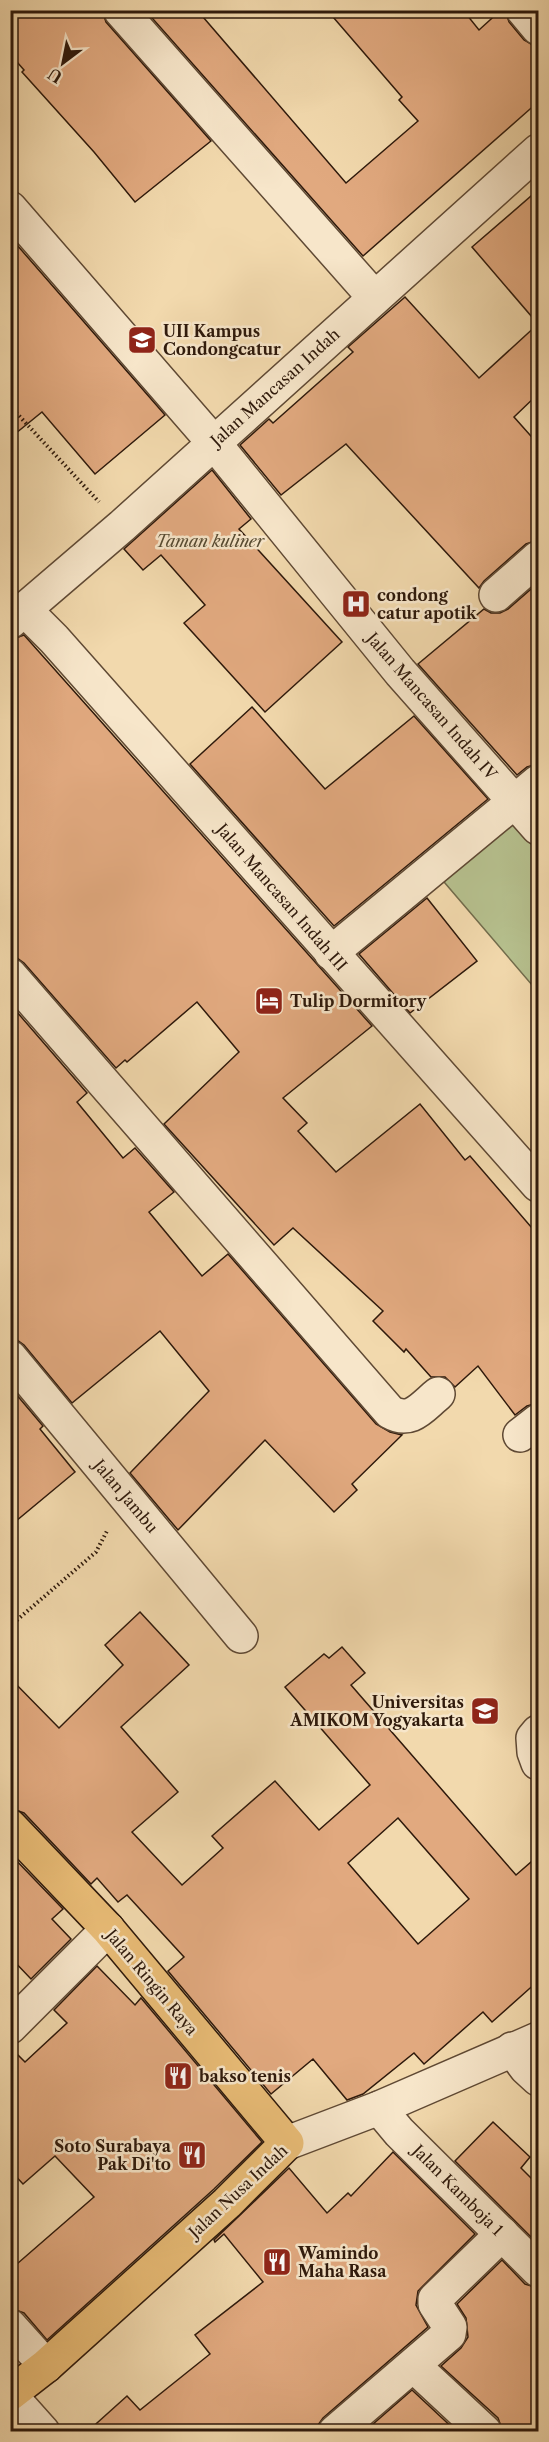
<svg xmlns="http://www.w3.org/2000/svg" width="549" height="2442" font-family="'Libre Caslon Text',serif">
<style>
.green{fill:#b6c08e;stroke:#726c4c;stroke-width:1.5}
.building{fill:#e1a97f;stroke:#2e190b;stroke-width:1.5;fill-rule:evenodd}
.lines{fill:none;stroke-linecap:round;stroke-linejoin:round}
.minor-casing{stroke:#5f4934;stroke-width:36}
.major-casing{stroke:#2e190b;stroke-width:36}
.path{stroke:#2e190b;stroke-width:4;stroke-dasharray:1.5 3;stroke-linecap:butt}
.minor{stroke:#f7e6ca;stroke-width:33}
.major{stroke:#e9bc76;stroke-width:33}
.labels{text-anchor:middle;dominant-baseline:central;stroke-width:5;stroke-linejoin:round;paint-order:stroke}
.poi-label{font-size:16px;font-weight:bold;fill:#2e190b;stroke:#f7e6ca;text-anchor:start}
.street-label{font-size:16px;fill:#2e190b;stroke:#f7e6ca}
.park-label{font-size:16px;font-style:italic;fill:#574b32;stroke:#f7e6ca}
</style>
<rect width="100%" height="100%" fill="#f2d9ad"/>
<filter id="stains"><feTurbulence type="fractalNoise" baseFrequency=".00333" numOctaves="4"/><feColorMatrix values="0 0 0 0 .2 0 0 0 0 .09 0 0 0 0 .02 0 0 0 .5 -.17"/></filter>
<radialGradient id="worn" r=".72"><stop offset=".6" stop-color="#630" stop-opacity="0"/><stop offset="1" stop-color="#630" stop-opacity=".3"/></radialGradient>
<!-- green -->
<path class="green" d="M 526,808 L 538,822 L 538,992 L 439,876 Z"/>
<!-- building -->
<g class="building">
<path d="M 10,10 L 102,10 L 106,22 L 211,141 L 135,202 L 94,152 L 22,72 L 24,70 L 10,54 Z"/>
<path d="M 145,10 L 197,10 L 346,183 L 418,121 L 399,100 L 402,97 L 327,10 L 463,10 L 479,30 L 501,10 L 505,10 L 509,22 L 524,40 L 538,48 L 538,102 L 363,256 Z"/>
<path d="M 538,190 L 538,394 L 514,417 L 538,444 L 538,540 L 526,544 L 484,581 L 479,588 L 346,444 L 281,495 L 240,445 L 269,419 L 273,423 L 353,352 L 348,347 L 405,297 L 479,378 L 538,324 L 472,247 Z"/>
<path d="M 10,237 L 165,415 L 95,474 L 42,412 L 10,438 Z"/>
<path d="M 212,470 L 251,519 L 239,529 L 342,642 L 265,712 L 184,623 L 205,605 L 161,555 L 143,570 L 124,549 Z"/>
<path d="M 538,583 L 538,764 L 527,767 L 517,775 L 418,664 L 484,609 L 491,613 L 500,613 L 508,609 Z"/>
<path d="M 24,635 L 372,1026 L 283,1098 L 307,1123 L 298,1131 L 336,1172 L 420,1104 L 465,1160 L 470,1156 L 538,1235 L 538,1403 L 527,1406 L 515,1415 L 478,1366 L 455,1387 L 445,1377 L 431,1377 L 406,1349 L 404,1352 L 373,1321 L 383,1311 L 293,1228 L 274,1245 L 164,1124 L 239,1052 L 197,1002 L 127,1062 L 125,1060 L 116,1068 L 24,963 L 17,958 L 10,957 L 10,640 Z"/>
<path d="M 252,707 L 325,789 L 414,716 L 488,799 L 334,926 L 190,764 Z"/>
<path d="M 427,898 L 477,961 L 410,1013 L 359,954 Z"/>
<path d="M 10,1004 L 87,1093 L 77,1102 L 123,1158 L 135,1148 L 174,1192 L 149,1212 L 202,1276 L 228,1254 L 376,1424 L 390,1432 L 402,1435 L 352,1484 L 357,1490 L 334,1512 L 265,1440 L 178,1530 L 130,1473 L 209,1391 L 160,1331 L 72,1403 L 24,1345 L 17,1340 L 10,1339 Z"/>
<path d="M 10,1387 L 43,1426 L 40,1429 L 75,1472 L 10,1526 Z"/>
<path d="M 140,1612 L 189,1665 L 121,1727 L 178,1792 L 132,1832 L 182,1885 L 223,1848 L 212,1836 L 275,1781 L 319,1830 L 370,1785 L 285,1687 L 324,1654 L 329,1658 L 342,1647 L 365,1673 L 351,1685 L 516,1875 L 538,1856 L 538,1981 L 492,2022 L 483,2012 L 424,2064 L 414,2053 L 363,2094 L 347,2100 L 313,2059 L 271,2094 L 168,1971 L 184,1957 L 127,1895 L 118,1902 L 97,1878 L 91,1884 L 24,1813 L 10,1808 L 10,1678 L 59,1728 L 123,1665 L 105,1645 ZM 398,1818 L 469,1899 L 418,1944 L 348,1863 Z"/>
<path d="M 10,1854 L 63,1909 L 52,1919 L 71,1939 L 31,1979 L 10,1957 Z"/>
<path d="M 97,1966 L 135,2005 L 141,1998 L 262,2142 L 214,2189 L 47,2340 L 24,2313 L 10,2308 L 10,2270 L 94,2197 L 55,2156 L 23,2184 L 10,2170 L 10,2047 L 25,2062 L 67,2023 L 54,2010 Z"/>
<path d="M 493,2122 L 530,2157 L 521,2168 L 538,2185 L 538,2244 L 455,2161 Z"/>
<path d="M 393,2152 L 475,2234 L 418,2291 L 416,2305 L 428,2327 L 323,2418 L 318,2425 L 317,2432 L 87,2432 L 127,2396 L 140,2410 L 210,2354 L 195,2335 L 263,2282 L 224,2234 L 215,2242 L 214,2240 L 289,2168 L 327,2213 L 348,2193 L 351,2196 Z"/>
<path d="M 502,2260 L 525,2284 L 538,2288 L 538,2432 L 503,2432 L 498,2418 L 441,2366 L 461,2348 L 468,2337 L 466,2318 L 457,2304 Z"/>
<path d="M 412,2390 L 457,2432 L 364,2432 Z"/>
</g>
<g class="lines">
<!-- minor casing -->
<g class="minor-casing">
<g id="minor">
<path d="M 120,10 L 374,297"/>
<path d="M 523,10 L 538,28"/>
<path d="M 10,208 L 214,443 L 400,672 L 538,828"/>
<path d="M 496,595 L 538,558"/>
<path d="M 25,610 L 54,639 L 538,1185"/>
<path d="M 10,622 L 122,526 L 538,151"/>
<path d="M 331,953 L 538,782"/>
<path d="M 10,975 L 390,1412 C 411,1424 422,1407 438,1394"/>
<path d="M 10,1357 L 241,1636"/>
<path d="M 520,1435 L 538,1421"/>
<path d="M 538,1732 L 533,1738 L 534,1752 L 538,1763"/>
<path d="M 10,2027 L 108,1929"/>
<path d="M 512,2049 L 526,2068 L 538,2079"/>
<path d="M 379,2108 L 399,2132 L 538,2270"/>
<path d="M 287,2143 L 379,2108 L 538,2039"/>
<path d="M 10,2326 L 46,2366"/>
<path d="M 414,2366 L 485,2432"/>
<path d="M 10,2395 L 43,2432"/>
<path d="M 335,2432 L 449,2334 L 450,2327 L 435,2304 L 435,2299 L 502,2234"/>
</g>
</g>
<!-- major casing -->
<g class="major-casing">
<path id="major" d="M 10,1826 L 108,1929 L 287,2143 L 227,2203 L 46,2366 L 10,2394"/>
</g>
<!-- path -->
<g class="path">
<path d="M 10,406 L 99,502"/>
<path d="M 10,1104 L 16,1099"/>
<path d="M 10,1626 L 96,1552 L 107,1531"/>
</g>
<!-- minor -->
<use href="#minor" class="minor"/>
<!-- major -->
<use href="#major" class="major"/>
</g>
<!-- icons -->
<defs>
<g id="university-square" transform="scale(1.5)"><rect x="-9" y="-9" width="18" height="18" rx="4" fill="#8f2418" stroke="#f7e6ca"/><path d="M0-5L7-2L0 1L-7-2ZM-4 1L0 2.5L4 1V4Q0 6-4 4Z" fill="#fff"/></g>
<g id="hospital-square" transform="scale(1.5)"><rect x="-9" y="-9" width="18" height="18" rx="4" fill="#8f2418" stroke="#f7e6ca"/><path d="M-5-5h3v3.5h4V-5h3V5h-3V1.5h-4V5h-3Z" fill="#fff"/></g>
<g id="hotel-square" transform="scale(1.5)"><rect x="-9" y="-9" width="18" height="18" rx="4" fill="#8f2418" stroke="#f7e6ca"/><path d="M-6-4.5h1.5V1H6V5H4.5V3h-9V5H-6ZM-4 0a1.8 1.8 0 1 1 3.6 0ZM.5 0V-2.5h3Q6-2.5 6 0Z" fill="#fff"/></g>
<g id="restaurant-square" transform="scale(1.5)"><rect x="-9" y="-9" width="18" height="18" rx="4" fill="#8f2418" stroke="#f7e6ca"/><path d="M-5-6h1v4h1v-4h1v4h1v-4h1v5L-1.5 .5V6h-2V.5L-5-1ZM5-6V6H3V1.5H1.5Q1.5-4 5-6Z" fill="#fff"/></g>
</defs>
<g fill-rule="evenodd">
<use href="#university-square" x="142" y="340"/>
<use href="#hospital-square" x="356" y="604"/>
<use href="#hotel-square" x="269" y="1001"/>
<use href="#university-square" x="485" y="1711"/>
<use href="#restaurant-square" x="178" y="2076"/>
<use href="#restaurant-square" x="192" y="2155"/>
<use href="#restaurant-square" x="277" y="2262"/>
</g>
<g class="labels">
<!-- poi labels -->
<g class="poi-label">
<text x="163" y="331">UII Kampus<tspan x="163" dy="18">Condongcatur</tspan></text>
<text x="377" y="595">condong<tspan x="377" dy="18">catur apotik</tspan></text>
<text x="290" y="1001">Tulip Dormitory</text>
<text x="464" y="1702" text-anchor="end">Universitas<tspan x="464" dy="18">AMIKOM Yogyakarta</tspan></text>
<text x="199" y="2076">bakso tenis</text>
<text x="171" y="2146" text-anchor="end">Soto Surabaya<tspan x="171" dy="18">Pak Di'to</tspan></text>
<text x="298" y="2253">Wamindo<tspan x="298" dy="18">Maha Rasa</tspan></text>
</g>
<!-- street labels -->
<g class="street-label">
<text transform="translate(275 387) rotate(-42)">Jalan Mancasan Indah</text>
<text transform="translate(432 706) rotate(49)">Jalan Mancasan Indah IV</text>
<text transform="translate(282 897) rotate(49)">Jalan Mancasan Indah III</text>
<text transform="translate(126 1496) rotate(50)">Jalan Jambu</text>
<text transform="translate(152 1982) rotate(50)">Jalan Ringin Raya</text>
<text transform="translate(458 2190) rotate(45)">Jalan Kamboja 1</text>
<text transform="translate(238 2191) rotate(-43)">Jalan Nusa Indah</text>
</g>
<!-- park labels -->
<g class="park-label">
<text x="210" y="541">Taman kuliner</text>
</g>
</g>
<!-- margin -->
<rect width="549" height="2442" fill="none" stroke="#f2d9ad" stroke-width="36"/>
<rect x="12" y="12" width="525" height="2418" fill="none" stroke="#2e190b" stroke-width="3"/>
<rect x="18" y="18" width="513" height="2406" fill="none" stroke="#2e190b" stroke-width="1.5"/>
<!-- north arrow -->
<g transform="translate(63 63) rotate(212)" stroke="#f7e6ca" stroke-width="4.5" paint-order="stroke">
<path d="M0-4.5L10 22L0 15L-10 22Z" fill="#2e190b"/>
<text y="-9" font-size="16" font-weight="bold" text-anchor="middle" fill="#2e190b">U</text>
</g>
<rect width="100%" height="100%" filter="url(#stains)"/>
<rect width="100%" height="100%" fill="url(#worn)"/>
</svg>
